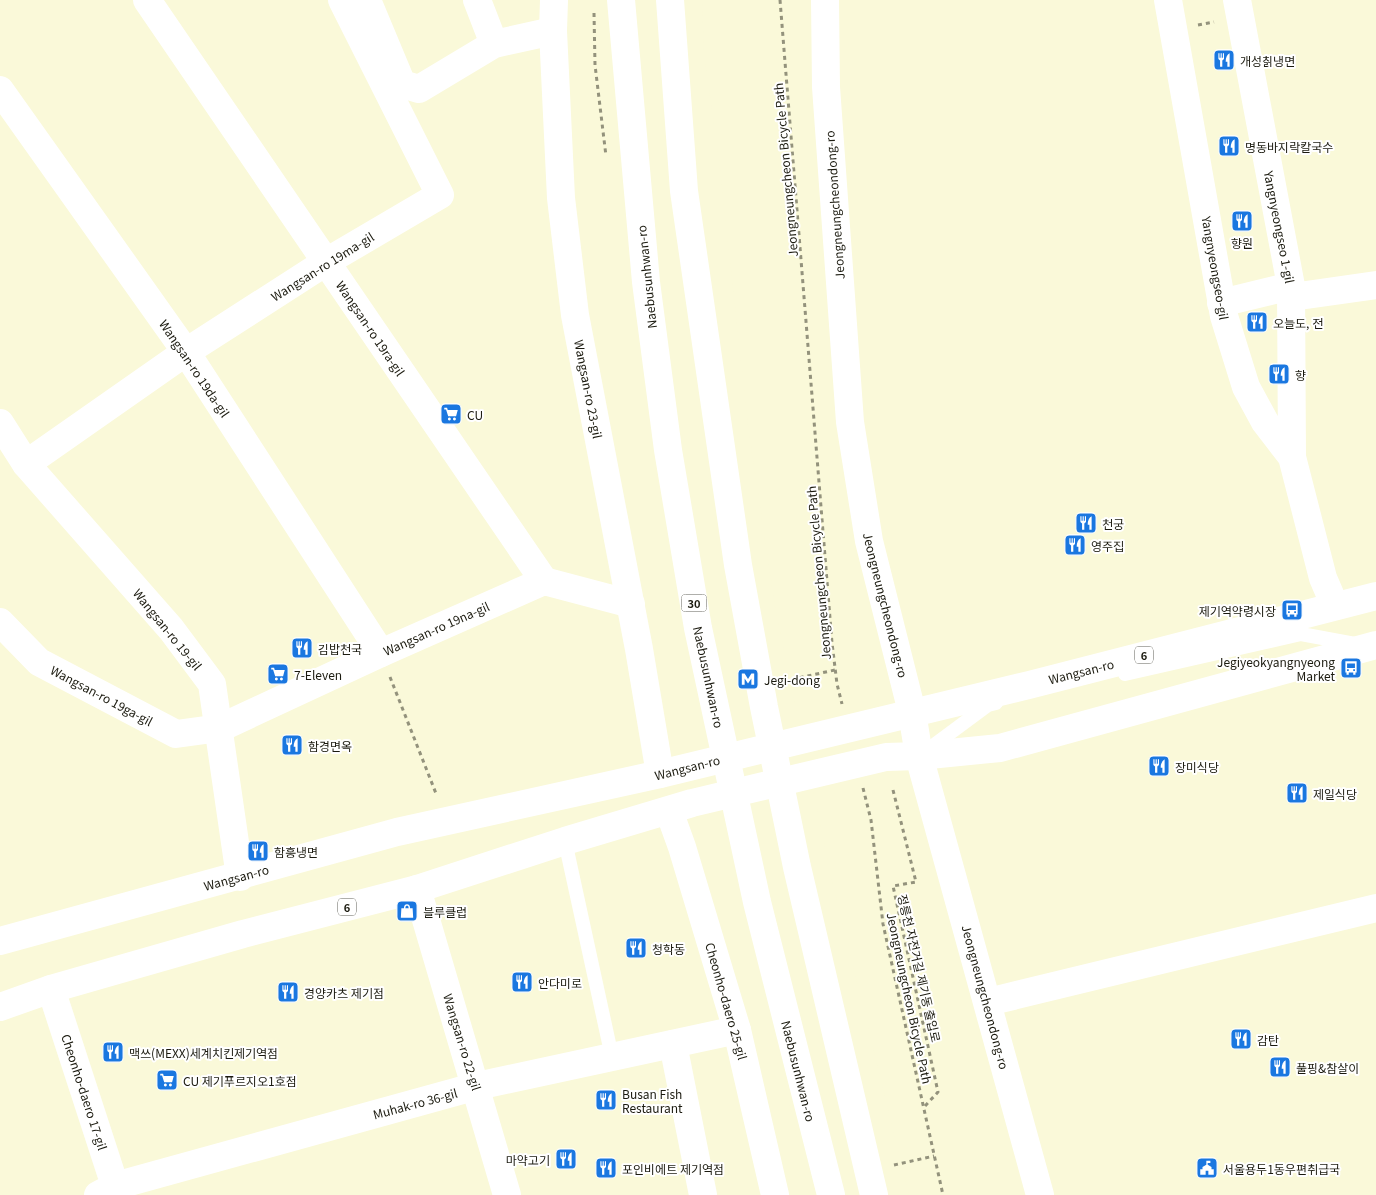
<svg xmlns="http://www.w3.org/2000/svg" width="1376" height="1195" font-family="Georgia,'Noto Sans KR',serif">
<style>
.pier{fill:#faf9d9}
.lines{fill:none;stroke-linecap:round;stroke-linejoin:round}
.path{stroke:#93927c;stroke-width:3;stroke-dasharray:4 4;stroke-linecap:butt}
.service{stroke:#fff;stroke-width:14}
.minor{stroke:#fff;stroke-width:28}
.primary{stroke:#fff;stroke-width:28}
.trunk{stroke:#fff;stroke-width:28}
.labels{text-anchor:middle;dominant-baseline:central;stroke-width:4;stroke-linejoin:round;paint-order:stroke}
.shield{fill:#fff;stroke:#5f5f57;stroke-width:1}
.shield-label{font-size:11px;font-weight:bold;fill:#1b1a0f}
.poi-label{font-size:12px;fill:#1b1a0f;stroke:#fff;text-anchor:start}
.street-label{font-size:12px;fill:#1b1a0f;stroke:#fff}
</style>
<rect width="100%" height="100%" fill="#faf9d9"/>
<!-- pier -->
<path class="pier" d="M 611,0 L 702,0 L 704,54 L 719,160 L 748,426 L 775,607 L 831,876 L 909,1195 L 809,1195 L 701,690 Z"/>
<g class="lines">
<!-- path -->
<g class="path">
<path d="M 780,0 L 832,643 L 837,684 L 842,704"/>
<path d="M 594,13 L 595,65 L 606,156"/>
<path d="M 1198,25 L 1214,22"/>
<path d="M 390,677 L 437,796"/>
<path d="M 784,681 L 835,670"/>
<path d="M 863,788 L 871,820 L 883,924 L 943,1195"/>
<path d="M 893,790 L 916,882 L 893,886 L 938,1092 L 925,1106"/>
<path d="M 894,1165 L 934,1156"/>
</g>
<!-- service -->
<g class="service">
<path d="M 1125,674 L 1301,634 L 1355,644"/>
<path d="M 926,751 L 988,705 L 996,703"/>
<path d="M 565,841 L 612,1057"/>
</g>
<!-- minor -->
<g class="minor">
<path d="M 147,0 L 544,581"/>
<path d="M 367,0 L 402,84 L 419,89 L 494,44 L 553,31"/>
<path d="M 477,0 L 494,44"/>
<path d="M 554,0 L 553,31 L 561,198 L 575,315 L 639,649 L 660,774"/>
<path d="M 825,0 L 826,87 L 850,422 L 869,541 L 912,712 L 919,756 L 1040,1195"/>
<path d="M 1168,0 L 1224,316 L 1246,387 L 1265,422 L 1292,457 L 1323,578 L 1335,606"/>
<path d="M 1237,0 L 1291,286 L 1292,457"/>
<path d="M 0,90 L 186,352 L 381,653"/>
<path d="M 1292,297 L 1376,285"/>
<path d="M 1221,303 L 1291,286"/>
<path d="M 0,423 L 26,464 L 171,629 L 212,684 L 240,877"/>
<path d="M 26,464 L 186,352 L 326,262 L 440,195 L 342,0"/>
<path d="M 0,622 L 39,662 L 176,734 L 220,728 L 381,653 L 544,581 L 631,604"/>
<path d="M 669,811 L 682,847 L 737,1030 L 775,1195"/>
<path d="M 417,889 L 507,1195"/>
<path d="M 51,989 L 118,1195"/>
<path d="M 988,1002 L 1376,908"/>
<path d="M 673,1044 L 703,1195"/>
<path d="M 98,1195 L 115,1186 L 477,1086 L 737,1030"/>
</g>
<!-- primary -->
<g class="primary">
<path d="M 0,941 L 397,832 L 660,774 L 1029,685 L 1376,596"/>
<path d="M 0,1007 L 51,989 L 243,934 L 417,889 L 565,841 L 692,803 L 886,757 L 919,756 L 1000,748 L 1376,645"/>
</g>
<!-- trunk -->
<g class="trunk">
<path d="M 621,0 L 646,282 L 668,450 L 698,628 L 757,902 L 831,1195"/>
<path d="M 670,0 L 684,191 L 738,565 L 764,707 L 797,867 L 874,1195"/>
</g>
</g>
<!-- icons -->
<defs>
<g id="restaurant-square" transform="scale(1.125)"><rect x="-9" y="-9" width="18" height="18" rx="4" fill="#1a77e0" stroke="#fff"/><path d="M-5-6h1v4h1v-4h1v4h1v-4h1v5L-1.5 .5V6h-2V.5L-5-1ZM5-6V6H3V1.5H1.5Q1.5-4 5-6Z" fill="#fff"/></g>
<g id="supermarket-square" transform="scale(1.125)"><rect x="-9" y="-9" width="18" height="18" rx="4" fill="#1a77e0" stroke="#fff"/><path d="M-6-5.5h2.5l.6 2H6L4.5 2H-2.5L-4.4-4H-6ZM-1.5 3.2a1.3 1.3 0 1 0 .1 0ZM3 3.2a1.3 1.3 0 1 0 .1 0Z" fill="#fff"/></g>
<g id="bus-square" transform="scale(1.125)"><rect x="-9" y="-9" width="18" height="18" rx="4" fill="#1a77e0" stroke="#fff"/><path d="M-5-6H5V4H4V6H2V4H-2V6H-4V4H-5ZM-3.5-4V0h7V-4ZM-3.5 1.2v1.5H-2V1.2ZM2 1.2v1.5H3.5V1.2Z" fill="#fff"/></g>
<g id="metro-square" transform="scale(1.125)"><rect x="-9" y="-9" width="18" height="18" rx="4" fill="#1a77e0" stroke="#fff"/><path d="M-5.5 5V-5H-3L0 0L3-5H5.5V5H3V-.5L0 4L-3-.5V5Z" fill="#fff"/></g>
<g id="shop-square" transform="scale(1.125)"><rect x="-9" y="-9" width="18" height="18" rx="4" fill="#1a77e0" stroke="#fff"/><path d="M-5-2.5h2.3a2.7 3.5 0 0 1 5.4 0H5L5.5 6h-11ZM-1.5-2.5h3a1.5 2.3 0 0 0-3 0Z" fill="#fff"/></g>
<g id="civic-square" transform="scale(1.125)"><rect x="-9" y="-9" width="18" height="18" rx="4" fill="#1a77e0" stroke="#fff"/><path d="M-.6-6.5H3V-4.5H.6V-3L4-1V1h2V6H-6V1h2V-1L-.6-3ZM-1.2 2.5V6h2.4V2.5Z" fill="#fff"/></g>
</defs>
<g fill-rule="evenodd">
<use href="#restaurant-square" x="1224" y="60"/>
<use href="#restaurant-square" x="1229" y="146"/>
<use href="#restaurant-square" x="1242" y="221"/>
<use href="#restaurant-square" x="1257" y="322"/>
<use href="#restaurant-square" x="1279" y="374"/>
<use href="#supermarket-square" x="451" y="414"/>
<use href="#restaurant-square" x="1086" y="523"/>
<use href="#restaurant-square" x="1075" y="545"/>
<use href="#bus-square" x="1292" y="610"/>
<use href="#restaurant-square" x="302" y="648"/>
<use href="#bus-square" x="1351" y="668"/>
<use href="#supermarket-square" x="278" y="674"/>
<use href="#metro-square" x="748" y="679"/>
<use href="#restaurant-square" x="292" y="745"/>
<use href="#restaurant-square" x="1159" y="766"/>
<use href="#restaurant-square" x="1297" y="793"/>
<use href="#restaurant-square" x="258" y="851"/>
<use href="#shop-square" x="407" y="911"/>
<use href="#restaurant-square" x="636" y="948"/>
<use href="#restaurant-square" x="522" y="982"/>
<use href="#restaurant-square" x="288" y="992"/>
<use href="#restaurant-square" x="1241" y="1039"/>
<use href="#restaurant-square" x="113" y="1052"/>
<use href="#restaurant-square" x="1280" y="1067"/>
<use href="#supermarket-square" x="167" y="1080"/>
<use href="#restaurant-square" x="606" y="1100"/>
<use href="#restaurant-square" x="566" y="1159"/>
<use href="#restaurant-square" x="606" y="1168"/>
<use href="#civic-square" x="1207" y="1168"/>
</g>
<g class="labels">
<!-- shield labels -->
<g class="shield">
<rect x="681.5" y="594.5" width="25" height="17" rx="4"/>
<rect x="1135" y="646.5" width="18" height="17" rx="4"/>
<rect x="338" y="898.5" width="18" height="17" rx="4"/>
</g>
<g class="shield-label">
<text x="694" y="603">30</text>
<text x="1144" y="655">6</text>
<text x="347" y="907">6</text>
</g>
<!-- poi labels -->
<g class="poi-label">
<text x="1240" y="60">개성칡냉면</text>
<text x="1245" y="146">명동바지락칼국수</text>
<text x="1242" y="242" text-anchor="middle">향원</text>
<text x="1273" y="322">오늘도, 전</text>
<text x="1295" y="374">향</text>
<text x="467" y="414">CU</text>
<text x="1102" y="523">천궁</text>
<text x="1091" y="545">영주집</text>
<text x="1276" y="610" text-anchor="end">제기역약령시장</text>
<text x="318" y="648">김밥천국</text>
<text x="1335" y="661" text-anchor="end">Jegiyeokyangnyeong<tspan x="1335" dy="14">Market</tspan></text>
<text x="294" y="674">7-Eleven</text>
<text x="764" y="679">Jegi-dong</text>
<text x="308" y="745">함경면옥</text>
<text x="1175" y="766">장미식당</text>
<text x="1313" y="793">제일식당</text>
<text x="274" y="851">함흥냉면</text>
<text x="423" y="911">블루클럽</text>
<text x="652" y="948">청학동</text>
<text x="538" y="982">안다미로</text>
<text x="304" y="992">경양카츠 제기점</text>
<text x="1257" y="1039">감탄</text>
<text x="129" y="1052">맥쓰(MEXX)세계치킨제기역점</text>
<text x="1296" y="1067">풀핑&amp;참살이</text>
<text x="183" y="1080">CU 제기푸르지오1호점</text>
<text x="622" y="1093">Busan Fish<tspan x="622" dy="14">Restaurant</tspan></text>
<text x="550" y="1159" text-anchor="end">마약고기</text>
<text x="622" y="1168">포인비에트 제기역점</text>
<text x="1223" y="1168">서울용두1동우편취급국</text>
</g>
<!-- street labels -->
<g class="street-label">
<text transform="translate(785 170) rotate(-95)">Jeongneungcheon Bicycle Path</text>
<text transform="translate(834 205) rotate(-94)">Jeongneungcheondong-ro</text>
<text transform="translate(1280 227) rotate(79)">Yangnyeongseo 1-gil</text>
<text transform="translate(322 266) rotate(-32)">Wangsan-ro 19ma-gil</text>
<text transform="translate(1216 268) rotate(80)">Yangnyeongseo-gil</text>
<text transform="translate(646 277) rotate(-96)">Naebusunhwan-ro</text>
<text transform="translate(371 328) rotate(56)">Wangsan-ro 19ra-gil</text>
<text transform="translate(195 368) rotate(56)">Wangsan-ro 19da-gil</text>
<text transform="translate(589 389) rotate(79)">Wangsan-ro 23-gil</text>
<text transform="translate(818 573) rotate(-95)">Jeongneungcheon Bicycle Path</text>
<text transform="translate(886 605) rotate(76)">Jeongneungcheondong-ro</text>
<text transform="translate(436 628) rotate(-24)">Wangsan-ro 19na-gil</text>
<text transform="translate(168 629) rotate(51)">Wangsan-ro 19-gil</text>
<text transform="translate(1081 671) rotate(-14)">Wangsan-ro</text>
<text transform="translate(709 677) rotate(78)">Naebusunhwan-ro</text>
<text transform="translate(102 695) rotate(28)">Wangsan-ro 19ga-gil</text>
<text transform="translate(687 767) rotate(-14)">Wangsan-ro</text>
<text transform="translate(236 877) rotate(-15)">Wangsan-ro</text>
<text transform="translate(920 968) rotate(77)">정릉천 자전거길 제기동 출입로</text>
<text transform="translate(986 997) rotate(75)">Jeongneungcheondong-ro</text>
<text transform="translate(910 998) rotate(78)">Jeongneungcheon Bicycle Path</text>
<text transform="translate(727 1001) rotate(74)">Cheonho-daero 25-gil</text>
<text transform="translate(463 1042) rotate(73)">Wangsan-ro 22-gil</text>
<text transform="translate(799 1071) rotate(76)">Naebusunhwan-ro</text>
<text transform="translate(85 1092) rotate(72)">Cheonho-daero 17-gil</text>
<text transform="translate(415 1103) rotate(-15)">Muhak-ro 36-gil</text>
</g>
</g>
</svg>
